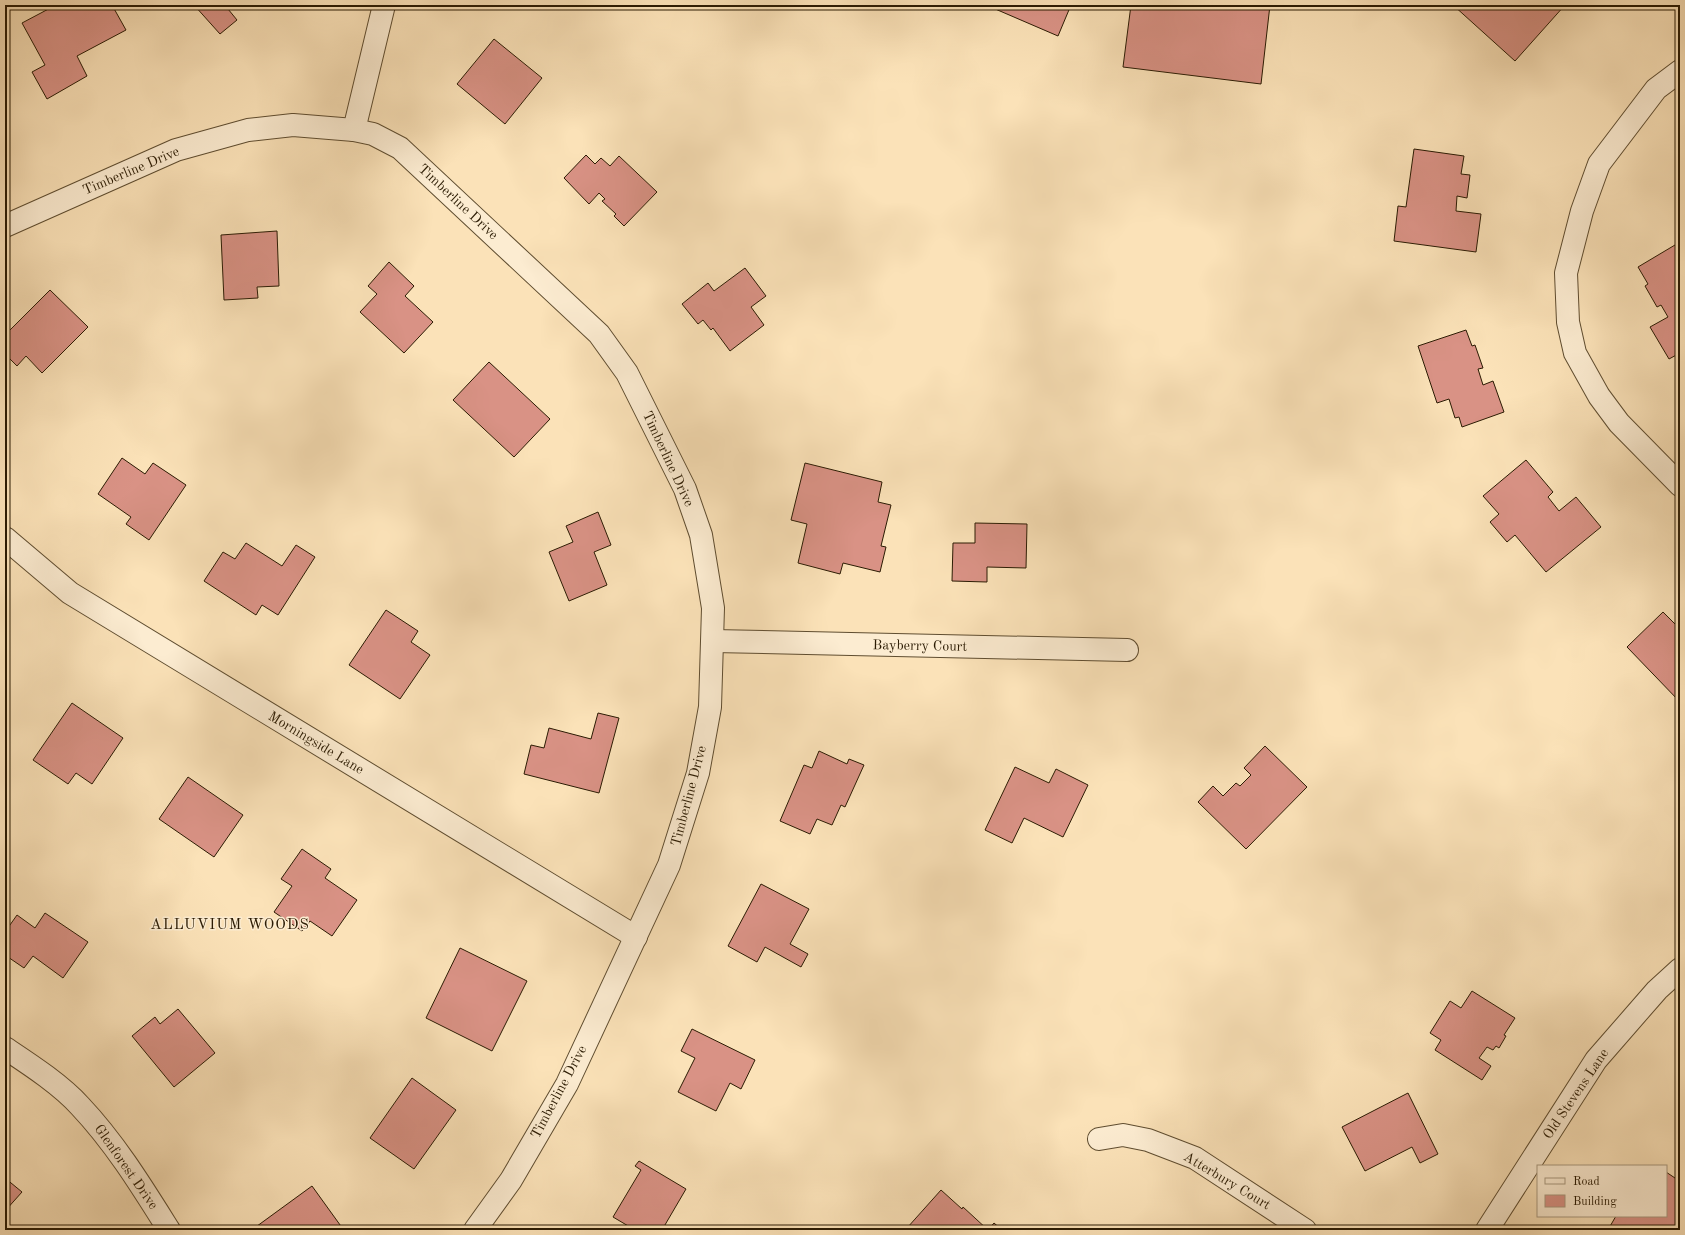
<svg xmlns="http://www.w3.org/2000/svg" width="1685" height="1235" font-family="'Old Standard TT',serif">
<style>
.building{fill:#d99285;stroke:#2b1b03}
.lines{fill:none;stroke-linecap:round;stroke-linejoin:round}
.street-casing{stroke:#5f4d30;stroke-width:24}
.street{stroke:#fcecd1;stroke-width:22}
.labels{text-anchor:middle;dominant-baseline:central;stroke-width:3;stroke-linejoin:round;paint-order:stroke}
.street-label{font-size:14px;fill:#2b1b03;stroke:#fcecd1}
.neighbourhood-label{font-size:15px;letter-spacing:1px;fill:#2b1b03;stroke:#fcecd1}
</style>
<rect width="100%" height="100%" fill="#fbe2b8"/>
<filter id="stains"><feTurbulence type="fractalNoise" baseFrequency=".005" numOctaves="4"/><feColorMatrix values="0 0 0 0 .2 0 0 0 0 .09 0 0 0 0 .02 0 0 0 .5 -.17"/></filter>
<radialGradient id="worn" r=".72"><stop offset=".6" stop-color="#630" stop-opacity="0"/><stop offset="1" stop-color="#630" stop-opacity=".3"/></radialGradient>
<!-- building -->
<g class="building">
<path d="M 56,5 L 112,5 L 126,30 L 77,56 L 87,76 L 47,99 L 32,72 L 45,65 L 22,23 Z"/>
<path d="M 194,5 L 232,5 L 228,9 L 237,20 L 220,34 Z"/>
<path d="M 986,5 L 1071,5 L 1058,36 Z"/>
<path d="M 1131,5 L 1270,5 L 1261,84 L 1123,67 Z"/>
<path d="M 1453,5 L 1565,5 L 1515,61 Z"/>
<path d="M 494,39 L 542,78 L 505,124 L 457,84 Z"/>
<path d="M 1414,149 L 1464,156 L 1461,174 L 1470,175 L 1467,198 L 1457,196 L 1456,211 L 1481,214 L 1476,252 L 1394,241 L 1398,206 L 1406,207 Z"/>
<path d="M 586,155 L 595,164 L 601,158 L 610,166 L 619,156 L 657,192 L 624,226 L 614,216 L 616,214 L 602,201 L 605,199 L 599,193 L 589,204 L 564,178 Z"/>
<path d="M 277,231 L 279,286 L 257,287 L 258,298 L 224,300 L 221,235 Z"/>
<path d="M 1680,242 L 1680,353 L 1669,359 L 1650,327 L 1668,317 L 1661,305 L 1657,307 L 1645,286 L 1648,284 L 1638,267 Z"/>
<path d="M 389,262 L 414,286 L 405,296 L 433,322 L 404,353 L 360,312 L 377,294 L 368,286 Z"/>
<path d="M 745,268 L 766,296 L 751,307 L 764,325 L 730,351 L 713,328 L 711,330 L 703,320 L 698,324 L 682,304 L 708,283 L 714,291 Z"/>
<path d="M 50,290 L 88,327 L 42,373 L 26,356 L 17,366 L 5,354 L 5,335 Z"/>
<path d="M 1466,330 L 1472,346 L 1475,345 L 1483,368 L 1478,369 L 1483,385 L 1493,381 L 1504,412 L 1462,427 L 1459,417 L 1455,418 L 1449,399 L 1437,403 L 1418,346 Z"/>
<path d="M 489,362 L 550,419 L 514,457 L 453,400 Z"/>
<path d="M 122,458 L 145,474 L 153,463 L 186,485 L 149,540 L 126,524 L 131,517 L 98,494 Z"/>
<path d="M 1526,460 L 1553,492 L 1548,497 L 1559,511 L 1576,497 L 1601,527 L 1546,572 L 1515,535 L 1507,542 L 1490,522 L 1499,514 L 1483,496 Z"/>
<path d="M 805,463 L 882,482 L 878,502 L 891,505 L 881,546 L 886,547 L 880,572 L 843,563 L 840,574 L 798,563 L 807,524 L 791,520 Z"/>
<path d="M 598,512 L 611,545 L 594,552 L 607,585 L 569,601 L 549,552 L 573,542 L 566,526 Z"/>
<path d="M 975,523 L 1027,524 L 1026,568 L 987,567 L 987,582 L 952,581 L 953,543 L 975,543 Z"/>
<path d="M 246,543 L 282,566 L 296,545 L 315,557 L 278,615 L 262,605 L 256,615 L 204,581 L 223,552 L 235,559 Z"/>
<path d="M 386,610 L 418,631 L 411,642 L 430,655 L 400,699 L 349,665 Z"/>
<path d="M 1663,612 L 1680,629 L 1680,702 L 1627,647 Z"/>
<path d="M 72,703 L 123,738 L 92,784 L 76,773 L 68,784 L 33,760 Z"/>
<path d="M 598,713 L 619,718 L 599,793 L 524,774 L 531,745 L 544,748 L 549,728 L 591,739 Z"/>
<path d="M 1265,746 L 1307,787 L 1246,849 L 1198,802 L 1213,786 L 1223,796 L 1236,783 L 1240,786 L 1251,775 L 1244,768 Z"/>
<path d="M 819,751 L 847,764 L 849,759 L 864,765 L 845,807 L 841,805 L 832,825 L 817,819 L 810,834 L 780,821 L 804,765 L 812,768 Z"/>
<path d="M 1015,767 L 1049,783 L 1056,769 L 1088,785 L 1063,837 L 1024,818 L 1012,843 L 985,830 Z"/>
<path d="M 188,777 L 243,815 L 214,857 L 159,819 Z"/>
<path d="M 302,849 L 331,869 L 325,878 L 357,900 L 332,936 L 310,921 L 302,931 L 274,912 L 292,886 L 281,879 Z"/>
<path d="M 761,884 L 809,909 L 790,944 L 808,954 L 801,967 L 765,947 L 757,962 L 728,946 Z"/>
<path d="M 45,913 L 88,942 L 63,978 L 33,956 L 24,968 L 5,955 L 5,932 L 17,915 L 35,928 Z"/>
<path d="M 460,948 L 527,981 L 492,1051 L 426,1018 Z"/>
<path d="M 1472,991 L 1515,1018 L 1504,1035 L 1506,1036 L 1499,1048 L 1496,1046 L 1493,1050 L 1487,1047 L 1479,1058 L 1491,1066 L 1482,1080 L 1435,1050 L 1441,1040 L 1430,1033 L 1450,1001 L 1461,1008 Z"/>
<path d="M 178,1009 L 215,1053 L 174,1087 L 132,1036 L 155,1017 L 160,1024 Z"/>
<path d="M 692,1029 L 755,1060 L 741,1089 L 730,1083 L 716,1111 L 678,1092 L 695,1058 L 681,1051 Z"/>
<path d="M 412,1078 L 456,1110 L 414,1169 L 370,1138 Z"/>
<path d="M 1408,1093 L 1438,1154 L 1420,1163 L 1412,1147 L 1365,1171 L 1342,1127 Z"/>
<path d="M 639,1161 L 686,1189 L 662,1230 L 635,1230 L 613,1217 L 641,1170 L 635,1166 Z"/>
<path d="M 1680,1170 L 1680,1230 L 1613,1230 L 1609,1228 L 1616,1216 L 1666,1216 L 1666,1172 L 1675,1178 Z"/>
<path d="M 5,1178 L 22,1192 L 5,1211 Z"/>
<path d="M 312,1186 L 343,1229 L 254,1230 L 253,1229 Z"/>
<path d="M 941,1190 L 962,1209 L 963,1207 L 988,1230 L 909,1230 L 907,1228 Z"/>
<path d="M 994,1223 L 1002,1230 L 988,1230 Z"/>
</g>
<g class="lines">
<!-- street casing -->
<g class="street-casing">
<g id="street">
<path d="M 1680,71 L 1656,89 L 1599,164 L 1582,211 L 1566,273 L 1568,322 L 1575,353 L 1599,396 L 1619,423 L 1680,485"/>
<path d="M 354,130 L 384,5"/>
<path d="M 5,226 L 176,150 L 248,130 L 293,125 L 354,130 L 373,134 L 400,148 L 599,334 L 627,373 L 685,489 L 701,535 L 713,608 L 710,707 L 698,773 L 669,865 L 567,1084 L 511,1180 L 475,1230"/>
<path d="M 5,538 L 70,593 L 636,937"/>
<path d="M 713,641 L 1127,650"/>
<path d="M 5,1048 C 29,1064 60,1084 80,1106 C 115,1143 142,1187 169,1230"/>
<path d="M 1099,1139 L 1123,1135 L 1148,1140 L 1195,1158 L 1305,1230"/>
<path d="M 1487,1230 L 1596,1060 L 1657,990 L 1680,969"/>
</g>
</g>
<!-- street -->
<use href="#street" class="street"/>
</g>
<g class="labels">
<!-- street labels -->
<g class="street-label">
<text transform="translate(131 171) rotate(-23)">Timberline Drive</text>
<text transform="translate(458 202) rotate(43)">Timberline Drive</text>
<text transform="translate(668 459) rotate(65)">Timberline Drive</text>
<text transform="translate(920 646) rotate(1)">Bayberry Court</text>
<text transform="translate(316 743) rotate(31)">Morningside Lane</text>
<text transform="translate(689 796) rotate(-75)">Timberline Drive</text>
<text transform="translate(559 1092) rotate(-62)">Timberline Drive</text>
<text transform="translate(1576 1094) rotate(-56)">Old Stevens Lane</text>
<text transform="translate(126 1167) rotate(55)">Glenforest Drive</text>
<text transform="translate(1227 1181) rotate(31)">Atterbury Court</text>
</g>
<!-- neighbourhood labels -->
<g class="neighbourhood-label">
<text x="230" y="925">ALLUVIUM WOODS</text>
</g>
</g>
<!-- margin -->
<rect width="1685" height="1235" fill="none" stroke="#fbe2b8" stroke-width="20"/>
<rect x="6" y="6" width="1673" height="1223" fill="none" stroke="#2b1b03" stroke-width="2"/>
<rect x="10" y="10" width="1665" height="1215" fill="none" stroke="#2b1b03"/>
<!-- legend -->
<rect x="1537" y="1165" width="130" height="52" fill="#fcecd1" stroke="#a8987f"/>
<rect x="1545" y="1178" width="20" height="6" fill="#fcecd1" stroke="#a8987f"/>
<text x="1573" y="1185" font-size="12" fill="#2b1b03">Road</text>
<rect x="1545" y="1195" width="20" height="12" fill="#d99285" stroke="#a8987f"/>
<text x="1573" y="1205" font-size="12" fill="#2b1b03">Building</text>
<rect width="100%" height="100%" filter="url(#stains)"/>
<rect width="100%" height="100%" fill="url(#worn)"/>
</svg>
